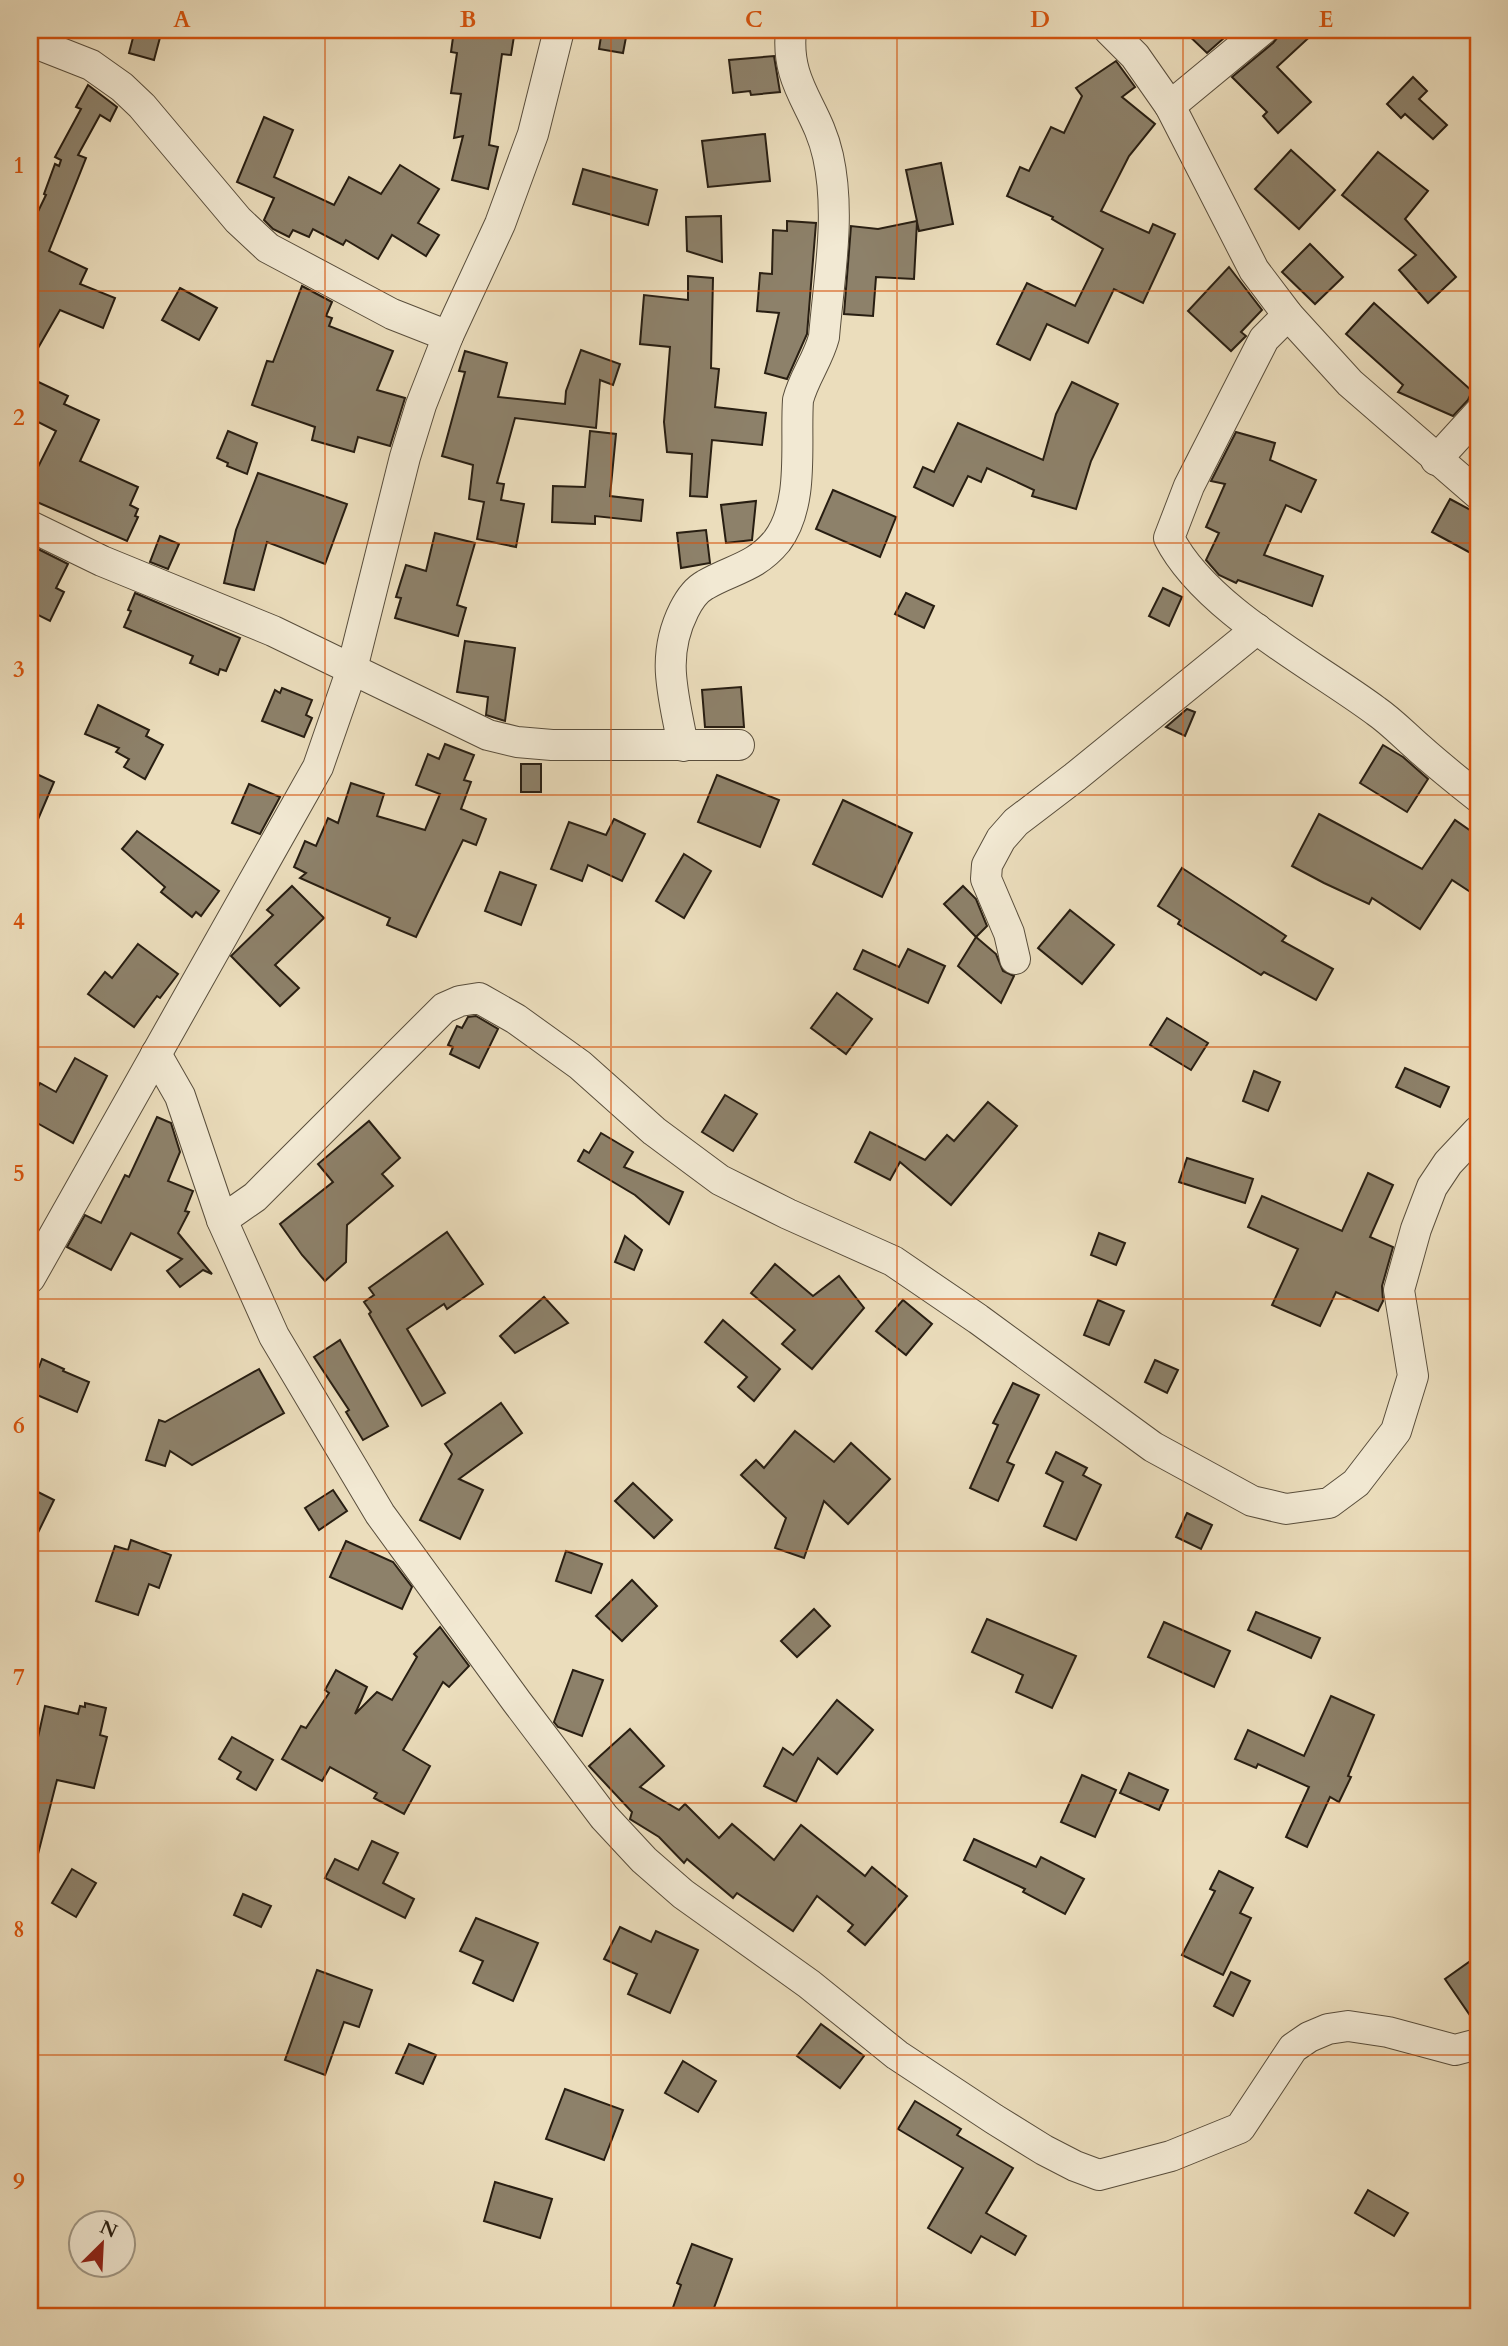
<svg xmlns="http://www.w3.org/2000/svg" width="1508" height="2346" font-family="Cardo,serif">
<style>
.building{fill:#8d816a;stroke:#281e12;stroke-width:2}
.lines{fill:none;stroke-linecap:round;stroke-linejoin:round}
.street-casing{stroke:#594e3c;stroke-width:32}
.street{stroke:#f2e9d3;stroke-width:30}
.grid{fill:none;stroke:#d5530d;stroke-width:2;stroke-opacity:0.55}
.neatline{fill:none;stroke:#d5530d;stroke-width:2.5}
.grid-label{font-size:23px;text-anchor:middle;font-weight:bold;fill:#d5530d}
</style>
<rect width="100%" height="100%" fill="#ebddbc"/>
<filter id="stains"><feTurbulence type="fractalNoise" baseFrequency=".00286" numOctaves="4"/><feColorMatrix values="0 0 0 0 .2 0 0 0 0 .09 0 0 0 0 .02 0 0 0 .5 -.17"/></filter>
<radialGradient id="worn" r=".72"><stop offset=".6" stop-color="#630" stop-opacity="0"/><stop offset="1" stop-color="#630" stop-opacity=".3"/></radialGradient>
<!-- building -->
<g class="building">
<path d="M 135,30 L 162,30 L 154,60 L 129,53 Z"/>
<path d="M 454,30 L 515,30 L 511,55 L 502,54 L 489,145 L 498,147 L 488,189 L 452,180 L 463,136 L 454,138 L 461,94 L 451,93 L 457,53 L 451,52 Z"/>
<path d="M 602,30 L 627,32 L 623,53 L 599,49 Z"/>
<path d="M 1183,30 L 1216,30 L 1224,38 L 1207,53 Z"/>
<path d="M 1279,30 L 1317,30 L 1277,67 L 1311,102 L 1278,133 L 1263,116 L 1267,112 L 1232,77 L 1273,43 L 1278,37 Z"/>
<path d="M 774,56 L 780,92 L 751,95 L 750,91 L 733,93 L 729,60 Z"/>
<path d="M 1116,61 L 1135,87 L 1122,97 L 1155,124 L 1129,156 L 1101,211 L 1149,233 L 1153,224 L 1175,234 L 1143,303 L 1114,289 L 1088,343 L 1047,324 L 1030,360 L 997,344 L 1027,283 L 1075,306 L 1103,249 L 1052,219 L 1053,217 L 1007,196 L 1020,167 L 1029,171 L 1051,127 L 1064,133 L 1082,96 L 1076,88 Z"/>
<path d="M 1413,77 L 1427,91 L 1419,99 L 1447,125 L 1433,139 L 1405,114 L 1401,118 L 1387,104 Z"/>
<path d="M 88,85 L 117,107 L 110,121 L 100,115 L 78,155 L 86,158 L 49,251 L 87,269 L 80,284 L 115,298 L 103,328 L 60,310 L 30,362 L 30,228 L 46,195 L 44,194 L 55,164 L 59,166 L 61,160 L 55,157 L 81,109 L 76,107 Z"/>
<path d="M 264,117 L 293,130 L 274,177 L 334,205 L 349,177 L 381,194 L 400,165 L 439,189 L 418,223 L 439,235 L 426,256 L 392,235 L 378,259 L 346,240 L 343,245 L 313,229 L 309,237 L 293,230 L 289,237 L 273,229 L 264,220 L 274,198 L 237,182 Z"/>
<path d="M 765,134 L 770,181 L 708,187 L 702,141 Z"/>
<path d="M 1291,150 L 1335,190 L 1299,229 L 1255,189 Z"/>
<path d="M 1378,152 L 1428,191 L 1405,219 L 1456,277 L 1428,303 L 1399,270 L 1416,255 L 1342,195 Z"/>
<path d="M 941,163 L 953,224 L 919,231 L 917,222 L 914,279 L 876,277 L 873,316 L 844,314 L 851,226 L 878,229 L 917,221 L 906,170 Z"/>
<path d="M 583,169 L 657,190 L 648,225 L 573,204 Z"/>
<path d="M 721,216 L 722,262 L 687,251 L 686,217 Z"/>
<path d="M 787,221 L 816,223 L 807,334 L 787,379 L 765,373 L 779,313 L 757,311 L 760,273 L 772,274 L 773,230 L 787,231 Z"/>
<path d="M 1310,244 L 1343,277 L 1315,304 L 1282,272 Z"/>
<path d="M 1229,267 L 1262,310 L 1241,332 L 1246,336 L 1231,351 L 1188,311 Z"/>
<path d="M 688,276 L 713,278 L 711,368 L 719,369 L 715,407 L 766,413 L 762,445 L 712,440 L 707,497 L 690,496 L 692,454 L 667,452 L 664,422 L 670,347 L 640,344 L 644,295 L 688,300 Z"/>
<path d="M 302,286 L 332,302 L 326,316 L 332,318 L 329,326 L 393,351 L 377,390 L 405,398 L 390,446 L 358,437 L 354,452 L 312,440 L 315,427 L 252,405 L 267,361 L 273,362 Z"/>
<path d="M 180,288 L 217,308 L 199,340 L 162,320 Z"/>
<path d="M 1374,303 L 1472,391 L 1468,400 L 1453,416 L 1398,392 L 1403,385 L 1346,334 Z"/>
<path d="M 581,350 L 620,364 L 613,385 L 600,380 L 596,428 L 515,418 L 497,483 L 504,484 L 501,500 L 524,504 L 516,547 L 477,539 L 484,502 L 469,499 L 473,465 L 442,456 L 465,372 L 459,371 L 465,351 L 507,363 L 498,397 L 565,404 L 566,391 Z"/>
<path d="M 30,378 L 68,396 L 64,404 L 99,420 L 80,461 L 138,487 L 130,505 L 138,509 L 135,516 L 138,517 L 127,541 L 30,499 L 30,483 L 56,431 L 30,418 Z"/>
<path d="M 1072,382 L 1118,404 L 1091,461 L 1076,509 L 1032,496 L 1034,490 L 987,468 L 981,482 L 968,476 L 953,506 L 914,487 L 923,467 L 934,472 L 958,423 L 1043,460 L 1056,414 Z"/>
<path d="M 228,431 L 257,443 L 247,474 L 227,466 L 228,463 L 217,458 Z"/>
<path d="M 590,431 L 616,434 L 610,496 L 643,500 L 641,521 L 595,516 L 595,524 L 552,522 L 553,486 L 585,487 Z"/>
<path d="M 1236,432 L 1275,443 L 1270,460 L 1316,480 L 1301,512 L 1286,505 L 1264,555 L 1323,576 L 1312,606 L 1238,580 L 1236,583 L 1219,575 L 1206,560 L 1219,533 L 1206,527 L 1225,484 L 1211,481 Z"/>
<path d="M 258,473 L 347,504 L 325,564 L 267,542 L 254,590 L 224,583 L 236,530 Z"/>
<path d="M 833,490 L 896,517 L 880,557 L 816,529 Z"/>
<path d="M 1450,499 L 1478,514 L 1478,557 L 1432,532 Z"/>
<path d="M 756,501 L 752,540 L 726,543 L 721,505 Z"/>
<path d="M 706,530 L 710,563 L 681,568 L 677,533 Z"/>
<path d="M 435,533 L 475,543 L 457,605 L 466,608 L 458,636 L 395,618 L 401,598 L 396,597 L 406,565 L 426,571 Z"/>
<path d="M 160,536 L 179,544 L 168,569 L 150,562 Z"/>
<path d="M 30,545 L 68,564 L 56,588 L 64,592 L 50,621 L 30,611 Z"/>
<path d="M 1163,588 L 1182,597 L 1169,626 L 1149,616 Z"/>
<path d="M 135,593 L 240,638 L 226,671 L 220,669 L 218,675 L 190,663 L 193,656 L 124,627 L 131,611 L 128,610 Z"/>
<path d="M 906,593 L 934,606 L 924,628 L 895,614 Z"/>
<path d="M 465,641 L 515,648 L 505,721 L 486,715 L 488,697 L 457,692 Z"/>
<path d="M 741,687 L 744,727 L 705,727 L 702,690 Z"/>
<path d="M 282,688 L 312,700 L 306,715 L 312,718 L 304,737 L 262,721 L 275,690 L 280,693 Z"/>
<path d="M 98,705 L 149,730 L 146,736 L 163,745 L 145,779 L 124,767 L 129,759 L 116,752 L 119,748 L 85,734 Z"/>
<path d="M 1187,709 L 1195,712 L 1185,736 L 1166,727 Z"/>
<path d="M 445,744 L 474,755 L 464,780 L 471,782 L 461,809 L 486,819 L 476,845 L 463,840 L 416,937 L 387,925 L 390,918 L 300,878 L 306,873 L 294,867 L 305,841 L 316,846 L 328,818 L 338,823 L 351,783 L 384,794 L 377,816 L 425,830 L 440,794 L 416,785 L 428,754 L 439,759 Z"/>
<path d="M 1383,745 L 1403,757 L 1428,779 L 1407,812 L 1360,783 Z"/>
<rect x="521" y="764" width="20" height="28"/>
<path d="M 30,771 L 54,782 L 30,838 Z"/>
<path d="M 717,775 L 779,800 L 760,847 L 698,822 Z"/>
<path d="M 249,784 L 280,797 L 260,834 L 232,823 Z"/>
<path d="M 843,800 L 912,833 L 882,897 L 813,864 Z"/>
<path d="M 1319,814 L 1422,869 L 1455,820 L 1478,836 L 1478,897 L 1452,880 L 1420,929 L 1372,898 L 1369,904 L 1324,883 L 1292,866 Z"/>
<path d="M 614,819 L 645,834 L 622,881 L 588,865 L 582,881 L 551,869 L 569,822 L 606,835 Z"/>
<path d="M 137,831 L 219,891 L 201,916 L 196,912 L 192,917 L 161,892 L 165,887 L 122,849 Z"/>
<path d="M 684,854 L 711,871 L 684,918 L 656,901 Z"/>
<path d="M 1182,868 L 1286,936 L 1282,941 L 1333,969 L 1316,1000 L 1264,972 L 1261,975 L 1178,924 L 1180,920 L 1158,906 Z"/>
<path d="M 500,872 L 536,885 L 521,925 L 485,911 Z"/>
<path d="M 292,886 L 324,918 L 275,965 L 299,988 L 280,1006 L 231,956 L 273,915 L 267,910 Z"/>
<path d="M 963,886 L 976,899 L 987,926 L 976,937 L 944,904 Z"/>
<path d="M 1070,910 L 1114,945 L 1082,984 L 1038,948 Z"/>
<path d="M 976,937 L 996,954 L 1003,971 L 1014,976 L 1001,1003 L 958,966 Z"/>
<path d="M 138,944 L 178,974 L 160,998 L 157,996 L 134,1027 L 88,994 L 105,972 L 112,978 Z"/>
<path d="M 908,949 L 945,966 L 928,1003 L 854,969 L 863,950 L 899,967 Z"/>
<path d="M 837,993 L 872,1019 L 846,1054 L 811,1028 Z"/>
<path d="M 476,1016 L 498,1029 L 479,1068 L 450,1054 L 453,1047 L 448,1045 L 457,1026 L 462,1028 L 468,1017 Z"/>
<path d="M 1167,1018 L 1208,1043 L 1191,1070 L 1150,1045 Z"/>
<path d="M 75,1058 L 107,1076 L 73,1143 L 30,1119 L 30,1101 L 40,1083 L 56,1092 Z"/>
<path d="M 1405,1068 L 1449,1087 L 1440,1107 L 1396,1087 Z"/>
<path d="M 1254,1071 L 1280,1082 L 1268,1111 L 1243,1101 Z"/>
<path d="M 725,1095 L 757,1114 L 733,1151 L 702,1132 Z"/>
<path d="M 988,1102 L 1017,1126 L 951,1205 L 900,1162 L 890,1180 L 855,1162 L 870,1132 L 925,1160 L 947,1135 L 954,1141 Z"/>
<path d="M 157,1117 L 171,1123 L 180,1152 L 168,1181 L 193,1191 L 185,1211 L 189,1212 L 178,1233 L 212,1274 L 203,1270 L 180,1287 L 167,1271 L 182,1259 L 131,1233 L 111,1270 L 67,1247 L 85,1215 L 101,1223 L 125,1175 L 129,1177 Z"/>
<path d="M 369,1121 L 400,1158 L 382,1174 L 393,1186 L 347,1225 L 346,1262 L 325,1281 L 302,1255 L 280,1224 L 333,1182 L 318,1164 Z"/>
<path d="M 601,1133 L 633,1152 L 624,1167 L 683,1192 L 669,1224 L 635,1195 L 578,1161 L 584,1150 L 589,1153 Z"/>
<path d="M 1187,1158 L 1253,1179 L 1245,1203 L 1179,1182 Z"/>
<path d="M 1368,1173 L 1393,1185 L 1370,1237 L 1393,1247 L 1382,1286 L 1383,1301 L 1378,1311 L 1336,1292 L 1320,1326 L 1272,1305 L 1298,1249 L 1248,1227 L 1262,1196 L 1342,1231 Z"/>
<path d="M 447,1232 L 483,1284 L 447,1309 L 444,1304 L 407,1329 L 445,1393 L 422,1406 L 369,1314 L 371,1312 L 364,1302 L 374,1295 L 369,1288 Z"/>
<path d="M 1099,1233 L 1125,1243 L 1116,1265 L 1091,1255 Z"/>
<path d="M 625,1236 L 642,1250 L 634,1270 L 615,1262 Z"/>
<path d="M 775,1264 L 813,1296 L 839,1276 L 864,1308 L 812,1369 L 782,1344 L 795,1330 L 751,1293 Z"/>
<path d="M 544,1297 L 568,1323 L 515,1353 L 500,1336 Z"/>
<path d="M 903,1300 L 932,1324 L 906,1355 L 876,1331 Z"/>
<path d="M 1098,1300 L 1124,1311 L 1109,1345 L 1084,1335 Z"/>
<path d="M 723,1320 L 780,1369 L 754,1401 L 738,1387 L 747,1377 L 705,1342 Z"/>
<path d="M 340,1340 L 388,1426 L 363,1440 L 346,1412 L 349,1410 L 314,1357 Z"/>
<path d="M 42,1359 L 64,1369 L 63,1371 L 89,1382 L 77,1412 L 30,1392 L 30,1363 L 39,1367 Z"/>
<path d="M 1155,1360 L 1178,1370 L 1167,1393 L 1145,1382 Z"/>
<path d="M 259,1369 L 284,1413 L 192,1465 L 170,1451 L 165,1466 L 146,1460 L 159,1420 L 165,1422 Z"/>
<path d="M 1013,1383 L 1039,1395 L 1007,1462 L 1014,1465 L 998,1501 L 970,1488 L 998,1425 L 993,1423 Z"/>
<path d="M 501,1403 L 522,1433 L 459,1479 L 483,1490 L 460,1539 L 420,1520 L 452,1454 L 445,1444 Z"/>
<path d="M 795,1431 L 834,1462 L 851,1443 L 890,1479 L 848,1524 L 824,1501 L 804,1558 L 775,1548 L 786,1518 L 741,1475 L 756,1460 L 764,1468 Z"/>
<path d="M 1056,1452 L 1087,1468 L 1083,1475 L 1101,1485 L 1076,1540 L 1044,1526 L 1063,1482 L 1046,1473 Z"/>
<path d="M 633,1483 L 672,1520 L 654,1538 L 615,1501 Z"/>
<path d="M 30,1488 L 54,1500 L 30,1549 Z"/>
<path d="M 333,1490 L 347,1511 L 319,1530 L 305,1508 Z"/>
<path d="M 1187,1513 L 1212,1525 L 1201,1549 L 1176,1537 Z"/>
<path d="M 131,1540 L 171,1555 L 159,1588 L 149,1584 L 138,1615 L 96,1601 L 115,1546 L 128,1550 Z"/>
<path d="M 346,1541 L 393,1562 L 412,1587 L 402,1609 L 330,1577 Z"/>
<path d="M 566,1551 L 602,1564 L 591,1593 L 556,1581 Z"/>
<path d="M 632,1580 L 657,1606 L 622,1641 L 596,1616 Z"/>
<path d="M 814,1609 L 830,1626 L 797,1657 L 781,1641 Z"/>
<path d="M 1256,1612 L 1320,1638 L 1311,1658 L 1248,1630 Z"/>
<path d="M 987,1619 L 1076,1656 L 1052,1708 L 1016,1692 L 1023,1675 L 972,1652 Z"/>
<path d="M 1164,1622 L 1230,1651 L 1214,1687 L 1148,1657 Z"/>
<path d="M 440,1627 L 469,1666 L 449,1687 L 443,1682 L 403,1750 L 430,1766 L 404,1814 L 374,1798 L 377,1793 L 330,1767 L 322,1781 L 282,1759 L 301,1726 L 306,1728 L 329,1693 L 325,1690 L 336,1670 L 367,1687 L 355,1714 L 377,1692 L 392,1700 L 417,1657 L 414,1654 Z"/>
<path d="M 573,1670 L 603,1680 L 582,1736 L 558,1727 L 554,1722 Z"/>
<path d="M 1331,1696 L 1374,1715 L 1348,1776 L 1351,1777 L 1339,1802 L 1330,1797 L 1307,1847 L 1286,1837 L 1309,1787 L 1258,1764 L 1256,1768 L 1235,1759 L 1248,1730 L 1304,1756 Z"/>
<path d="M 837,1700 L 873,1730 L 837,1774 L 818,1758 L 796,1802 L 764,1786 L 783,1748 L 793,1755 Z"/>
<path d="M 85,1703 L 106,1708 L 100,1735 L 107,1737 L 94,1788 L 57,1780 L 37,1858 L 30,1857 L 30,1773 L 45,1706 L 78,1714 L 80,1706 L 85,1707 Z"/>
<path d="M 630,1729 L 664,1766 L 640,1787 L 679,1810 L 685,1804 L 719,1838 L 732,1824 L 774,1860 L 801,1825 L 865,1876 L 872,1867 L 907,1896 L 865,1945 L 848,1931 L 853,1925 L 817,1896 L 793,1931 L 737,1893 L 733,1898 L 687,1859 L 684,1863 L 659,1837 L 630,1819 L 632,1812 L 589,1766 Z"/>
<path d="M 232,1737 L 273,1760 L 256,1790 L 237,1779 L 241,1772 L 219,1759 Z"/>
<path d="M 1129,1773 L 1168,1790 L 1159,1810 L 1120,1793 Z"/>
<path d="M 1082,1775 L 1116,1790 L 1095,1837 L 1061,1822 Z"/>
<path d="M 974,1839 L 1036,1867 L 1041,1857 L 1084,1879 L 1065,1914 L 1023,1892 L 1025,1889 L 964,1860 Z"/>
<path d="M 372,1841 L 398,1853 L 383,1883 L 414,1899 L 405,1918 L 325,1878 L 335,1859 L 358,1870 Z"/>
<path d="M 72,1869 L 96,1883 L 76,1917 L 52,1903 Z"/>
<path d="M 1219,1871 L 1253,1888 L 1240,1913 L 1251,1918 L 1223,1975 L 1182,1955 L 1215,1891 L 1210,1889 Z"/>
<path d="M 243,1894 L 271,1906 L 261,1927 L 234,1915 Z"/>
<path d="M 476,1918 L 538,1943 L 513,2001 L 473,1983 L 483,1961 L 460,1951 Z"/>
<path d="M 620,1927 L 651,1942 L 656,1931 L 698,1950 L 670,2013 L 628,1994 L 637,1974 L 604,1959 Z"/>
<path d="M 1469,1962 L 1478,1976 L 1478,2027 L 1445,1979 Z"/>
<path d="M 317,1970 L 372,1990 L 359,2027 L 344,2022 L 325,2075 L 285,2060 Z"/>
<path d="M 1231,1972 L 1250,1981 L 1233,2016 L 1214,2006 Z"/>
<path d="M 821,2024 L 864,2056 L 840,2088 L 797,2056 Z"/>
<path d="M 409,2044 L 436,2055 L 423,2084 L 396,2073 Z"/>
<path d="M 683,2061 L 716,2081 L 698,2112 L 665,2093 Z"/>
<path d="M 565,2089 L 623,2110 L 604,2160 L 546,2139 Z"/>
<path d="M 915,2101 L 961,2129 L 957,2135 L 1013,2168 L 986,2213 L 1026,2236 L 1015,2255 L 981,2236 L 971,2253 L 928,2228 L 963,2168 L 898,2129 Z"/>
<path d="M 495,2182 L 552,2199 L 540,2238 L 484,2221 Z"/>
<path d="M 1368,2190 L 1408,2213 L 1394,2236 L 1355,2213 Z"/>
<path d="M 692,2244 L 732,2259 L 711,2316 L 670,2316 L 681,2285 L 677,2283 Z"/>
</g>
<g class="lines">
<!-- street casing -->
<g class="street-casing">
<g id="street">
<path d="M 1109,30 L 1135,56 L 1170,106 L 1254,270 L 1288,315 L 1350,383 L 1478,494"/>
<path d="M 30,41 L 91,65 L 122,87 L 142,106 L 238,220 L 268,248 L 392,314 L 448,336"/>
<path d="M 1170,106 L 1262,30"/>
<path d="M 1288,315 L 1264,339 L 1189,486 L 1169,538 C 1205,609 1313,664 1376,711 C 1392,722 1406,737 1420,749 C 1439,766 1459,782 1478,797"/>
<path d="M 1436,460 L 1478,414"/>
<path d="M 30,526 L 102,561 L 273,631 L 488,735 L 517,742 L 552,745 L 739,745"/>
<path d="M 683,746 C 674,695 660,658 684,610 C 689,600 696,590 705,585 C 732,569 755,568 777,541 C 805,504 795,443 798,400 C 804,377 818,360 824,337 C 829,277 841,215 828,156 C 817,106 785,85 791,30"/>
<path d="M 1015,959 L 1009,933 L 986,879 L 987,865 L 1001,839 L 1016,822 L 1075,777 L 1257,629"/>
<path d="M 156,1054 L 180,1096 L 222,1220 L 274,1336 L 380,1514 L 517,1702 L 604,1817 L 644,1860 L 683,1894 L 809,1984 L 897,2055 L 994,2119 L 1044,2150 L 1075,2166 L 1099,2175 L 1171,2156 L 1240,2128 L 1293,2048 L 1309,2037 L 1328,2029 L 1348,2026 L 1388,2032 L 1455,2050 L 1478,2044"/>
<path d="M 222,1220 L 255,1197 L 444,1008 L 460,1001 L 479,998 L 516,1019 L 580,1065 L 654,1131 L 720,1180 L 788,1214 L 893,1261 L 978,1319 L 1153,1447 L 1252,1501 L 1286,1509 L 1329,1503 L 1356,1483 L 1396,1431 L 1413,1376 L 1399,1290 L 1416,1229 L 1432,1187 L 1448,1163 L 1478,1131"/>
<path d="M 30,1278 L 318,767 L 352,669 L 405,457 L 421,405 L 448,336 L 500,224 L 533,134 L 559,30"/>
</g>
</g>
<!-- street -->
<use href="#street" class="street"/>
</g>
<!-- grid -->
<path class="grid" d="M 325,30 L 325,2316M 611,30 L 611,2316M 897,30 L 897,2316M 1183,30 L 1183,2316M 30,291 L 1478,291M 30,543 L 1478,543M 30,795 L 1478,795M 30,1047 L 1478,1047M 30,1299 L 1478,1299M 30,1551 L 1478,1551M 30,1803 L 1478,1803M 30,2055 L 1478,2055"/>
<!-- margin -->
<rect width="1508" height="2346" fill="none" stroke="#ebddbc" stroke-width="77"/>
<!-- north arrow -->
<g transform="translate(102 2244) rotate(24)"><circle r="33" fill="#f2e9d3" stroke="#a19886" stroke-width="2"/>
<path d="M0-5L12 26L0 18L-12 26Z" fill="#8f2418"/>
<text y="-10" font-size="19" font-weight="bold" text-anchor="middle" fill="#281e12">N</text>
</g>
<rect x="38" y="38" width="1432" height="2270" class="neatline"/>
<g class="grid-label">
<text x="182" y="27">A</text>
<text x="468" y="27">B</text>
<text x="754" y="27">C</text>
<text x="1040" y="27">D</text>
<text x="1326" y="27">E</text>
<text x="19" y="173">1</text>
<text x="19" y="425">2</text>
<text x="19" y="677">3</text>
<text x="19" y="929">4</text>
<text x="19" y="1181">5</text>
<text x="19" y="1433">6</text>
<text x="19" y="1685">7</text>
<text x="19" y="1937">8</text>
<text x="19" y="2189">9</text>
</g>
<rect width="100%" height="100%" filter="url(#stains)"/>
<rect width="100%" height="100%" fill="url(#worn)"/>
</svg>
